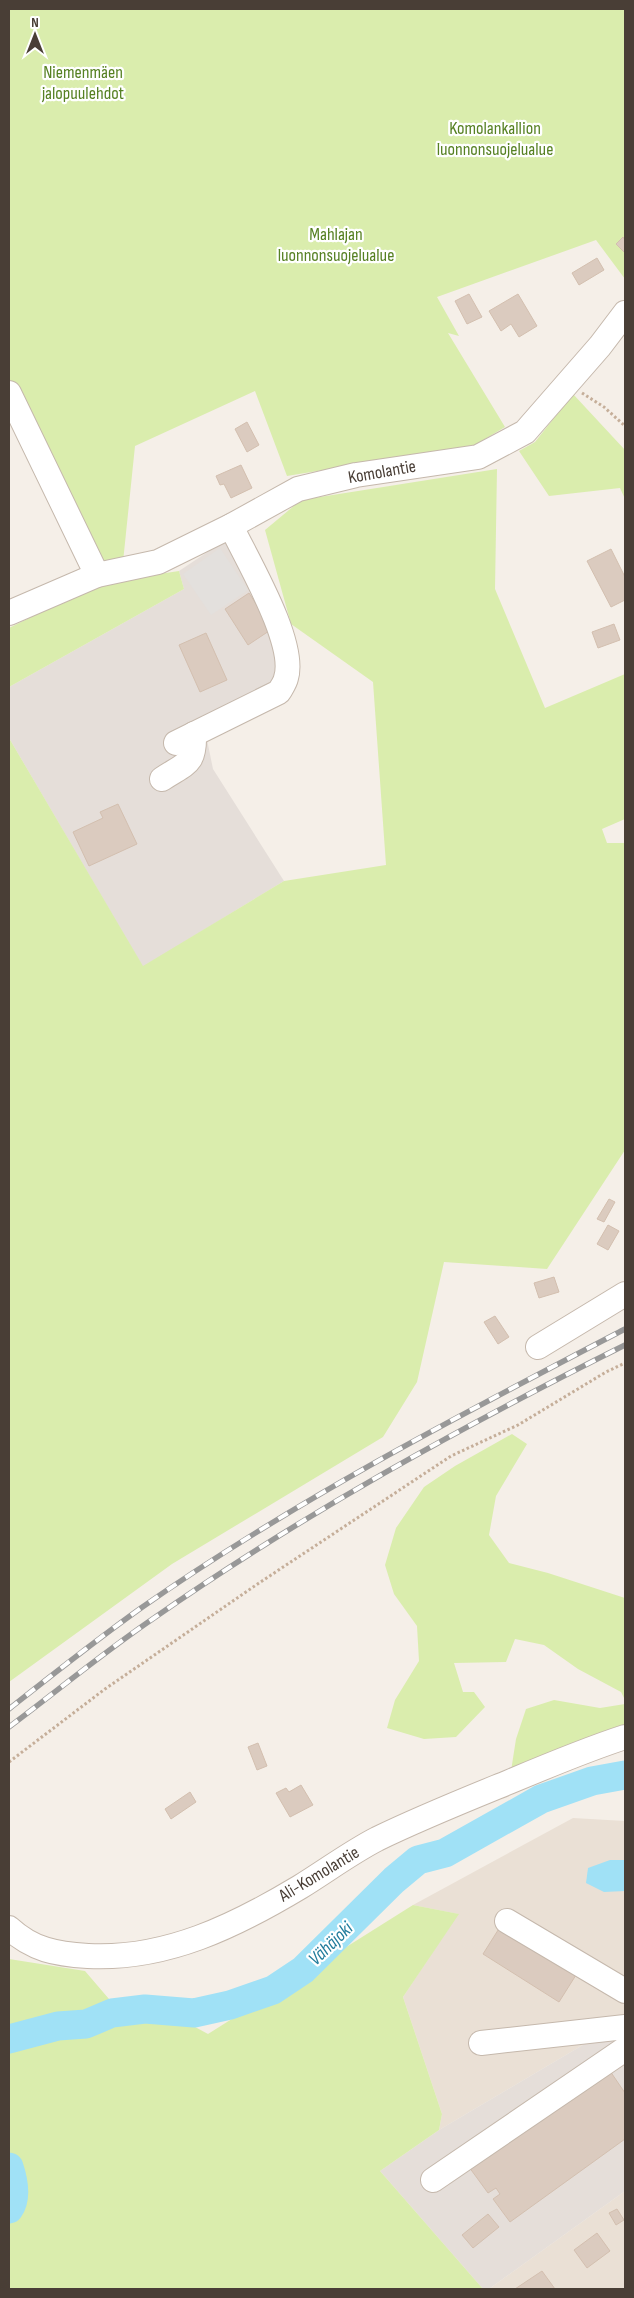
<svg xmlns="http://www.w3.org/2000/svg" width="634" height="2298" font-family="'Sofia Sans Condensed',sans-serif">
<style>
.residential{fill:#eae0d5}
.industrial{fill:#e5ded9}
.green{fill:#daedad}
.parking{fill:#e3e0dd}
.water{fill:#a0e1f6}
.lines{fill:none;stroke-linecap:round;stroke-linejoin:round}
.river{stroke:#a0e1f6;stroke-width:29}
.building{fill:#dbcbbf;stroke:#d3bfaf}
.minor-casing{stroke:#c5b8ac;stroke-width:26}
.path{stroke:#c5ae99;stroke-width:3;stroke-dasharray:2.5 2.5;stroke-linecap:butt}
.minor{stroke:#fff;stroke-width:24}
.rail-casing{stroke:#989898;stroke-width:5.5}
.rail{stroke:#fff;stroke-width:4;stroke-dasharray:11;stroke-linecap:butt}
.labels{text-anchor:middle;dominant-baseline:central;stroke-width:4.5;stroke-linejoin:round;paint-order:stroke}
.park-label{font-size:18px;fill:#568123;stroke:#fff}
.street-label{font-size:18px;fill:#493e36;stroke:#fff}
.water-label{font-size:19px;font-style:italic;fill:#217c9c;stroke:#fff}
</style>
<rect width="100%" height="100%" fill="#f5efe8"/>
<!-- residential -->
<g class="residential">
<path d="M 573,1818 L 625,1821 L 625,2020 L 439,2130 L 442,2114 L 403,1997 L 458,1914 L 413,1905 Z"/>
<path d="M 625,2191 L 625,2289 L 489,2289 Z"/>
</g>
<!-- industrial -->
<g class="industrial">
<path d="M 227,539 L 274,625 L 277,687 L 203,720 L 213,769 L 284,881 L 143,967 L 9,738 L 9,687 L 184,589 L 179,571 Z"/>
<path d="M 625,2020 L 625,2191 L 489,2289 L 483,2289 L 380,2171 L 439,2130 Z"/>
</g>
<!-- green -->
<g class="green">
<path d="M 9,9 L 625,9 L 625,279 L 596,240 L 437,297 L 459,336 L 448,333 L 505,427 L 475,445 L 287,476 L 255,391 L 135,446 L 123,562 L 100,565 L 9,378 Z"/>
<path d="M 573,394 L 625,450 L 625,499 L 620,488 L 549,496 L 519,451 L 535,442 Z"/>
<path d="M 497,469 L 495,589 L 545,708 L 625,674 L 625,819 L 602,829 L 607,843 L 625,843 L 625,1150 L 547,1269 L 444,1262 L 417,1382 L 383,1437 L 172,1564 L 9,1682 L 9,738 L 143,966 L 284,881 L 386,865 L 373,682 L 291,624 L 265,530 L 301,500 Z"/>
<path d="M 179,571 L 184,589 L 9,687 L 9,628 L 100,583 Z"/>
<path d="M 512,1434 L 527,1444 L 496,1496 L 489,1535 L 509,1563 L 548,1573 L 625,1598 L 625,1700 L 621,1692 L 578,1669 L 544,1645 L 515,1639 L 506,1662 L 454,1663 L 463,1692 L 474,1692 L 485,1707 L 456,1737 L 424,1739 L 387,1728 L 395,1700 L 419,1661 L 417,1626 L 394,1594 L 385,1565 L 396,1528 L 424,1487 L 455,1466 Z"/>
<path d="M 554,1700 L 600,1708 L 625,1704 L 625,1732 L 511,1771 L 516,1739 L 526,1709 Z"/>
<path d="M 413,1905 L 459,1914 L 403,1997 L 442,2114 L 439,2130 L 380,2171 L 483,2289 L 9,2289 L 9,1959 L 85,1971 L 127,2020 L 173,2015 L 208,2034 Z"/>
</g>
<!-- parking -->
<path class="parking" d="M 220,548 L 248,590 L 211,615 L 183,574 Z"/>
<!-- water -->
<path class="water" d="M 610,1860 L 625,1860 L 625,1891 L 604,1892 L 586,1883 L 588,1868 Z"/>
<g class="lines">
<!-- river -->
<g class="river">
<path d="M 9,2039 L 58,2026 L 86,2024 L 112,2013 L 145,2009 L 194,2013 L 230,2005 L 273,1990 L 303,1970 L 394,1880 L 418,1860 L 445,1853 L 541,1799 L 592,1781 L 625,1775"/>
<path d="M 9,2167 C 13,2179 17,2198 9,2209"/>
</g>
</g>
<!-- building -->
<g class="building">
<path d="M 623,237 L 625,240 L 625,253 L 616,244 Z"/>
<path d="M 597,258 L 604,270 L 579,285 L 572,273 Z"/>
<path d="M 469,294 L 482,317 L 467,324 L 455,301 Z"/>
<path d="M 518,294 L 537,326 L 519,337 L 511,324 L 501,331 L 489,311 Z"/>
<path d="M 247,422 L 259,445 L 247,452 L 235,429 Z"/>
<path d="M 241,465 L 252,488 L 231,498 L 224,484 L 220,485 L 216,476 Z"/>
<path d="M 611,549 L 625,577 L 625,600 L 611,607 L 587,561 Z"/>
<path d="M 249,593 L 272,629 L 248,645 L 225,609 Z"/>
<path d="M 614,624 L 620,640 L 598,648 L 592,632 Z"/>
<path d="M 206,633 L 227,680 L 200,692 L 179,645 Z"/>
<path d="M 118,804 L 137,844 L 89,866 L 73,832 L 103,818 L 100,812 Z"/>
<path d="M 609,1199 L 615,1202 L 604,1222 L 597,1219 Z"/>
<path d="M 608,1225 L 619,1231 L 608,1250 L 597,1244 Z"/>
<path d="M 554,1277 L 559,1292 L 539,1298 L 534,1283 Z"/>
<path d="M 495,1316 L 509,1337 L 498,1344 L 484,1322 Z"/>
<path d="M 258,1743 L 267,1766 L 257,1770 L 248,1747 Z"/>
<path d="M 301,1785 L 313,1805 L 290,1817 L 276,1793 L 286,1788 L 289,1792 Z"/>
<path d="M 190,1792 L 196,1802 L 171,1819 L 165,1809 Z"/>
<path d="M 500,1927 L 576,1975 L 559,2002 L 483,1954 Z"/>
<path d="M 608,2068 L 625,2093 L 625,2139 L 510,2222 L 493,2199 L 500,2194 L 496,2188 L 488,2193 L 469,2167 Z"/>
<path d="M 617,2209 L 624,2220 L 616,2225 L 609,2213 Z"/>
<path d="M 488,2214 L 499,2227 L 473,2248 L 462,2235 Z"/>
<path d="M 597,2233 L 610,2251 L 587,2268 L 574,2250 Z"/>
<path d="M 542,2271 L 555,2289 L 515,2289 Z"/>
</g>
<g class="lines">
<!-- minor casing -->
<g class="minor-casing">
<g id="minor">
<path d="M 9,393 L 97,575"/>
<path d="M 9,613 L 97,575 L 158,562 L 231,526 L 298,489 L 356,475 L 478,457 L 525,432 L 600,346 L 625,313"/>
<path d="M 176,743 L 279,692 C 281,688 285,683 286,678 C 297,643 247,560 231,526"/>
<path d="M 162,779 C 186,763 195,765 194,734"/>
<path d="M 538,1347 L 625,1294"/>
<path d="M 507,1921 L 625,1991"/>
<path d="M 9,1928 C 33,1950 56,1954 88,1956 C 166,1960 235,1926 300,1887 C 326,1871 350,1853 377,1839 C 420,1818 465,1800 509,1782 C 547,1766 585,1750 625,1737"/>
<path d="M 481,2043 L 625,2027"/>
<path d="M 433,2180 L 625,2049"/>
</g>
</g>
<!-- path -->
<g class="path">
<path d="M 582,393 L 604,407 L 625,426"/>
<path d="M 9,1762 L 105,1689 L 259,1583 L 451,1456 L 518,1425 L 606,1372 L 625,1363"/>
</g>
<!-- minor -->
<use href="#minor" class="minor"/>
<!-- rail casing -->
<g class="rail-casing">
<g id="rail">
<path d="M 9,1709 C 52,1675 96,1640 141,1608 C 294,1501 460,1415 625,1329"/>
<path d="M 9,1727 C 57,1691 104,1652 154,1618 C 303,1514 463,1426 625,1345"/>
</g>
</g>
<!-- rail -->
<use href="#rail" class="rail"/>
</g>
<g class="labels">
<!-- park labels -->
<g class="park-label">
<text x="83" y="72">Niemenmäen<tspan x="83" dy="21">jalopuulehdot</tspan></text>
<text x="495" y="128">Komolankallion<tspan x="495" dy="21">luonnonsuojelualue</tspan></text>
<text x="336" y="234">Mahlajan<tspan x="336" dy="21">luonnonsuojelualue</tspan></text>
</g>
<!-- street labels -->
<g class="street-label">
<text transform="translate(382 472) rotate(-10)">Komolantie</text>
<text transform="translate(319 1874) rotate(-31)">Ali-Komolantie</text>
</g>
<!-- water labels -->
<g class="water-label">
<text transform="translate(331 1944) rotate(-44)">Vähäjoki</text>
</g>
</g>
<!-- border -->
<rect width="634" height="2298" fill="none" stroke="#493e36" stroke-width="20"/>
<!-- north arrow -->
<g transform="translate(35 35)" stroke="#ffffff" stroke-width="4" paint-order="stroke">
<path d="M0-4L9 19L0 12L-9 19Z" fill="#493e36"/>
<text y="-8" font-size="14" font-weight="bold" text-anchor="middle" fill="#493e36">N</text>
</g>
</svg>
